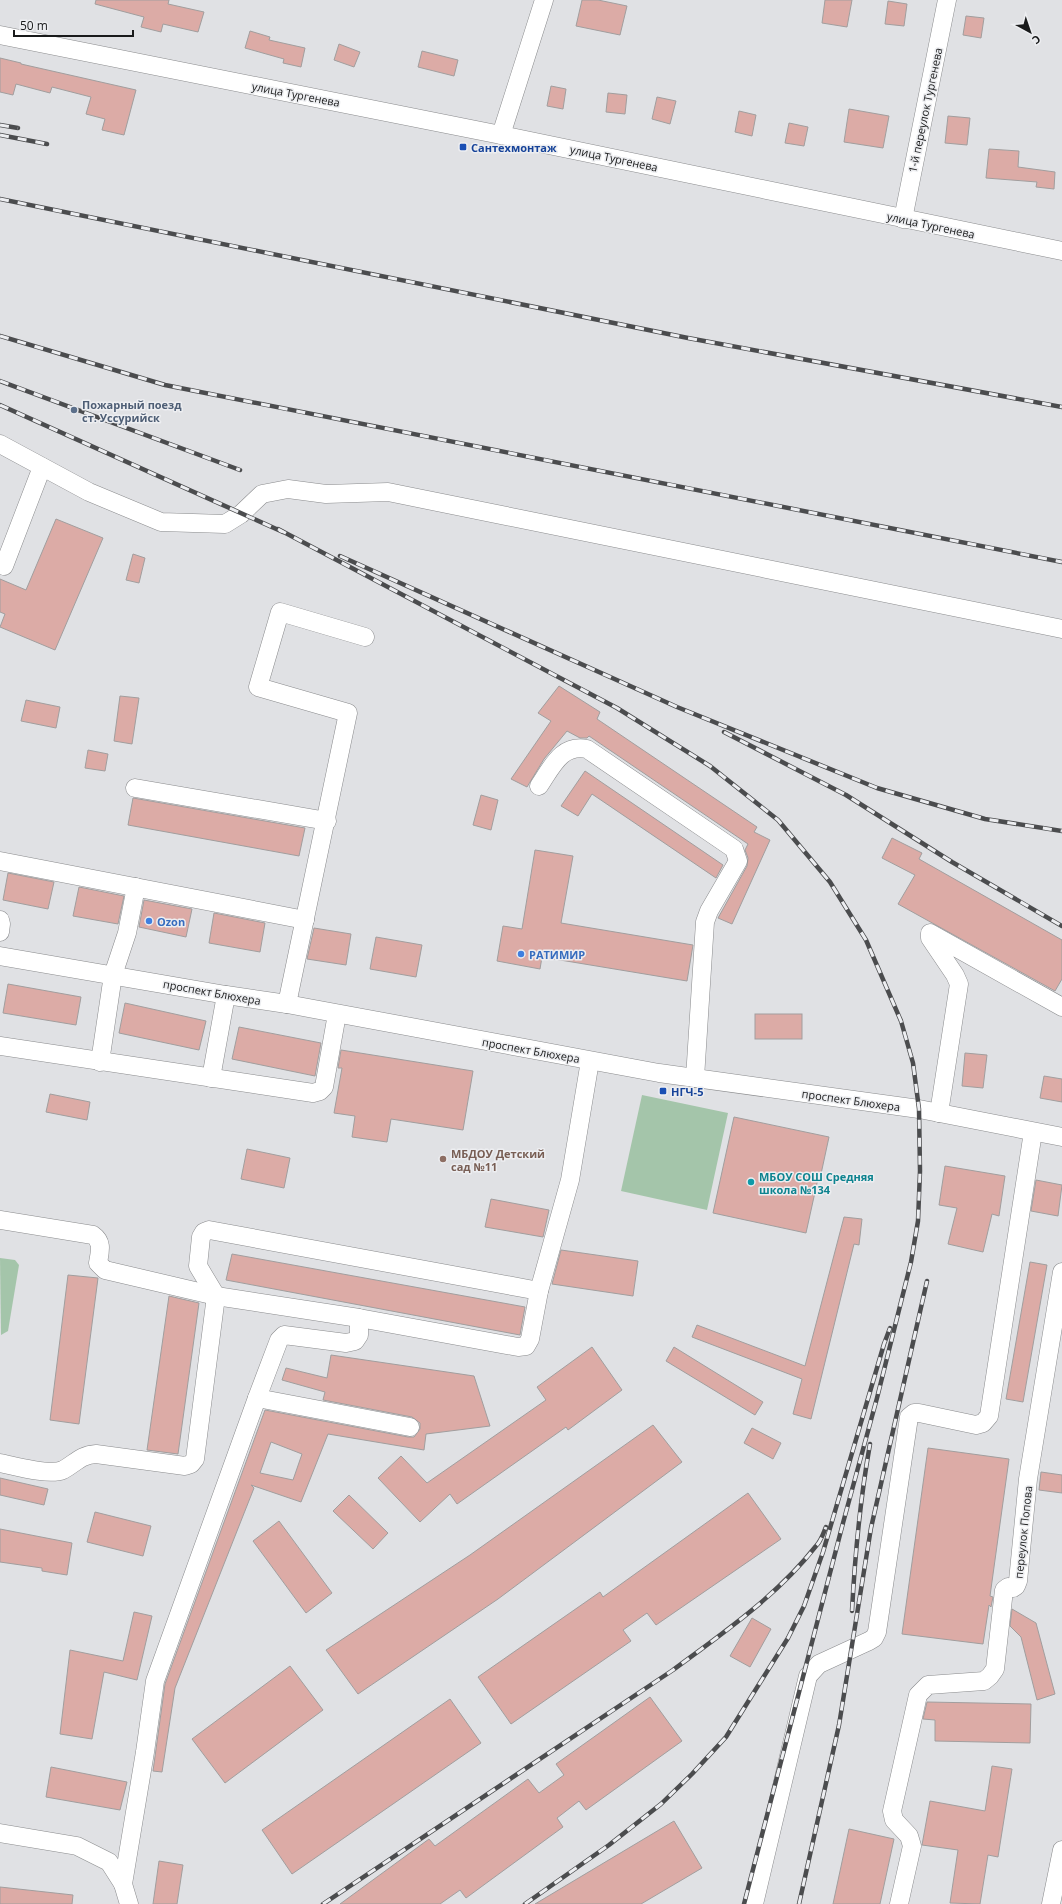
<svg xmlns="http://www.w3.org/2000/svg" width="1062" height="1904" font-family="'Open Sans',sans-serif">
<style>
.green{fill:#a4c5aa}
.building{fill:#dcaba6;stroke:#a19e9e;fill-rule:evenodd}
.lines{fill:none;stroke-linecap:round;stroke-linejoin:round}
.minor-casing{stroke:#8a8b8d;stroke-width:19}
.minor{stroke:#fff;stroke-width:18}
.rail-casing{stroke:#4b4c4e;stroke-width:4.5}
.rail{stroke:#edeef1;stroke-width:3;stroke-dasharray:9;stroke-linecap:butt}
.transit-dot{fill:#1a4fb4;stroke:#edeef1;stroke-width:1.5}
.service-dot{fill:#5c6f8a;stroke:#edeef1;stroke-width:1.5}
.shop-dot{fill:#3f7fe0;stroke:#edeef1;stroke-width:1.5}
.education-dot{fill:#8d6e63;stroke:#edeef1;stroke-width:1.5}
.culture-dot{fill:#0f9aa8;stroke:#edeef1;stroke-width:1.5}
.labels{text-anchor:middle;dominant-baseline:central;stroke-width:3;stroke-linejoin:round;paint-order:stroke}
.street-label{font-size:11px;fill:#191a1b;stroke:#edeef1}
.transit-label{font-size:11px;font-weight:bold;fill:#164399;stroke:#edeef1;text-anchor:start}
.service-label{font-size:11px;font-weight:bold;fill:#4e5e75;stroke:#edeef1;text-anchor:start}
.shop-label{font-size:11px;font-weight:bold;fill:#366cbe;stroke:#edeef1;text-anchor:start}
.education-label{font-size:11px;font-weight:bold;fill:#785e54;stroke:#edeef1;text-anchor:start}
.culture-label{font-size:11px;font-weight:bold;fill:#0d838f;stroke:#edeef1;text-anchor:start}
</style>
<rect width="100%" height="100%" fill="#e0e1e4"/>
<!-- green -->
<g class="green">
<path d="M 642,1095 L 728,1113 L 707,1210 L 621,1191 Z"/>
<path d="M 0,1258 L 15,1260 L 19,1265 L 8,1331 L 1,1335 Z"/>
</g>
<!-- building -->
<g class="building">
<path d="M 96,0 L 169,0 L 168,4 L 204,12 L 198,32 L 163,24 L 161,32 L 141,27 L 144,17 L 95,4 Z"/>
<path d="M 582,0 L 598,0 L 627,6 L 620,35 L 576,26 Z"/>
<path d="M 825,0 L 852,0 L 847,27 L 822,23 Z"/>
<path d="M 888,1 L 907,4 L 904,26 L 885,24 Z"/>
<path d="M 966,16 L 984,18 L 981,38 L 963,35 Z"/>
<path d="M 250,31 L 270,37 L 269,40 L 305,48 L 301,67 L 283,63 L 284,59 L 245,48 Z"/>
<path d="M 339,44 L 360,52 L 354,67 L 334,60 Z"/>
<path d="M 422,51 L 458,60 L 454,76 L 418,67 Z"/>
<path d="M 0,58 L 21,63 L 21,64 L 136,90 L 124,135 L 102,130 L 105,119 L 86,114 L 91,97 L 52,87 L 50,93 L 16,84 L 13,95 L 0,92 Z"/>
<path d="M 551,86 L 566,89 L 563,109 L 547,106 Z"/>
<path d="M 608,93 L 627,95 L 625,114 L 606,112 Z"/>
<path d="M 657,97 L 676,101 L 670,124 L 652,119 Z"/>
<path d="M 849,109 L 889,116 L 883,148 L 844,142 Z"/>
<path d="M 739,111 L 756,115 L 752,136 L 735,132 Z"/>
<path d="M 948,116 L 970,118 L 967,145 L 945,143 Z"/>
<path d="M 789,123 L 808,127 L 804,146 L 785,143 Z"/>
<path d="M 989,149 L 1019,151 L 1018,167 L 1055,172 L 1054,189 L 1036,187 L 1037,182 L 986,178 Z"/>
<path d="M 56,519 L 103,538 L 55,650 L 0,627 L 5,614 L 0,612 L 0,579 L 26,590 Z"/>
<path d="M 133,554 L 145,558 L 139,583 L 126,580 Z"/>
<path d="M 559,686 L 600,712 L 597,719 L 757,827 L 754,832 L 770,840 L 732,924 L 718,918 L 747,866 L 748,858 L 745,850 L 748,844 L 589,736 L 587,738 L 580,738 L 567,731 L 544,759 L 527,787 L 511,779 L 551,721 L 538,713 Z"/>
<path d="M 120,696 L 139,698 L 132,744 L 114,741 Z"/>
<path d="M 26,700 L 60,707 L 56,728 L 21,721 Z"/>
<path d="M 88,750 L 108,754 L 105,771 L 85,768 Z"/>
<path d="M 585,771 L 723,865 L 716,878 L 592,794 L 578,816 L 561,806 Z"/>
<path d="M 481,795 L 498,800 L 491,830 L 473,825 Z"/>
<path d="M 133,798 L 305,828 L 299,856 L 128,825 Z"/>
<path d="M 892,838 L 922,853 L 919,859 L 1062,940 L 1062,979 L 1055,991 L 898,904 L 915,875 L 882,858 Z"/>
<path d="M 535,850 L 573,856 L 561,923 L 693,945 L 687,981 L 542,957 L 540,969 L 497,961 L 503,926 L 522,929 Z"/>
<path d="M 8,873 L 54,882 L 48,909 L 3,900 Z"/>
<path d="M 79,887 L 124,896 L 118,924 L 73,916 Z"/>
<path d="M 144,900 L 192,909 L 186,937 L 139,927 Z"/>
<path d="M 214,913 L 265,923 L 260,952 L 209,943 Z"/>
<path d="M 314,928 L 351,934 L 346,965 L 307,959 Z"/>
<path d="M 376,937 L 422,945 L 416,977 L 370,969 Z"/>
<path d="M 8,984 L 81,997 L 76,1025 L 3,1013 Z"/>
<path d="M 125,1003 L 206,1021 L 199,1050 L 119,1033 Z"/>
<rect x="755" y="1014" width="47" height="25"/>
<path d="M 239,1027 L 321,1043 L 315,1076 L 232,1059 Z"/>
<path d="M 341,1050 L 473,1071 L 463,1130 L 391,1119 L 387,1142 L 352,1137 L 355,1116 L 334,1113 L 342,1068 L 338,1068 Z"/>
<path d="M 965,1053 L 987,1055 L 983,1088 L 962,1086 Z"/>
<path d="M 1044,1076 L 1062,1079 L 1062,1102 L 1040,1098 Z"/>
<path d="M 50,1094 L 90,1102 L 87,1120 L 46,1112 Z"/>
<path d="M 734,1117 L 829,1137 L 821,1174 L 819,1174 L 806,1233 L 713,1213 Z"/>
<path d="M 247,1149 L 290,1158 L 284,1188 L 241,1179 Z"/>
<path d="M 945,1166 L 1005,1176 L 999,1216 L 992,1214 L 983,1252 L 948,1244 L 957,1208 L 939,1205 Z"/>
<path d="M 1036,1180 L 1062,1185 L 1058,1216 L 1031,1211 Z"/>
<path d="M 491,1199 L 549,1210 L 543,1237 L 485,1227 Z"/>
<path d="M 844,1217 L 862,1219 L 859,1245 L 854,1244 L 811,1419 L 793,1414 L 802,1379 L 692,1337 L 697,1325 L 805,1366 Z"/>
<path d="M 561,1250 L 638,1261 L 633,1296 L 552,1284 Z"/>
<path d="M 232,1254 L 525,1307 L 520,1335 L 226,1280 Z"/>
<path d="M 1030,1262 L 1047,1265 L 1023,1402 L 1006,1399 Z"/>
<path d="M 68,1275 L 98,1278 L 79,1424 L 50,1420 Z"/>
<path d="M 169,1296 L 199,1303 L 178,1454 L 147,1450 Z"/>
<path d="M 592,1347 L 622,1390 L 568,1430 L 566,1427 L 457,1504 L 450,1494 L 420,1522 L 378,1478 L 401,1456 L 427,1483 L 546,1400 L 537,1387 Z"/>
<path d="M 674,1347 L 763,1402 L 755,1415 L 666,1361 Z"/>
<path d="M 331,1355 L 474,1376 L 490,1426 L 426,1434 L 424,1450 L 328,1434 L 301,1502 L 251,1485 L 254,1488 L 175,1688 L 162,1772 L 153,1771 L 165,1684 L 265,1410 L 408,1437 L 414,1437 L 420,1429 L 420,1423 L 412,1417 L 323,1400 L 325,1392 L 282,1380 L 286,1368 L 327,1378 ZM 271,1442 L 302,1454 L 293,1480 L 260,1473 Z"/>
<path d="M 653,1425 L 682,1462 L 498,1599 L 358,1694 L 326,1650 L 470,1555 Z"/>
<path d="M 752,1428 L 781,1443 L 773,1459 L 744,1443 Z"/>
<path d="M 928,1448 L 1009,1459 L 990,1596 L 993,1597 L 991,1607 L 989,1605 L 983,1644 L 902,1634 Z"/>
<path d="M 1041,1472 L 1062,1475 L 1062,1493 L 1039,1490 Z"/>
<path d="M 0,1478 L 48,1489 L 44,1505 L 0,1495 Z"/>
<path d="M 748,1493 L 781,1539 L 656,1625 L 647,1613 L 623,1630 L 631,1641 L 511,1724 L 478,1677 L 600,1592 L 603,1597 Z"/>
<path d="M 349,1495 L 388,1533 L 373,1549 L 333,1511 Z"/>
<path d="M 95,1512 L 151,1526 L 143,1556 L 87,1542 Z"/>
<path d="M 279,1521 L 332,1593 L 306,1613 L 253,1541 Z"/>
<path d="M 0,1529 L 72,1543 L 67,1575 L 42,1571 L 42,1568 L 0,1562 Z"/>
<path d="M 1012,1609 L 1036,1623 L 1055,1694 L 1037,1700 L 1021,1637 L 1010,1626 Z"/>
<path d="M 134,1612 L 152,1616 L 137,1680 L 104,1672 L 92,1739 L 60,1734 L 70,1650 L 123,1661 Z"/>
<path d="M 752,1618 L 771,1629 L 750,1667 L 730,1656 Z"/>
<path d="M 290,1666 L 323,1710 L 225,1783 L 192,1739 Z"/>
<path d="M 650,1697 L 682,1741 L 586,1810 L 579,1801 L 557,1818 L 563,1827 L 466,1898 L 460,1890 L 440,1904 L 340,1904 L 429,1839 L 435,1846 L 528,1779 L 539,1793 L 564,1775 L 556,1764 Z"/>
<path d="M 450,1699 L 481,1743 L 292,1874 L 262,1830 Z"/>
<path d="M 927,1702 L 1031,1704 L 1030,1743 L 935,1741 L 935,1720 L 923,1719 Z"/>
<path d="M 992,1766 L 1012,1769 L 998,1857 L 988,1855 L 980,1904 L 950,1903 L 958,1850 L 922,1845 L 930,1801 L 985,1811 Z"/>
<path d="M 51,1767 L 127,1782 L 120,1810 L 46,1797 Z"/>
<path d="M 674,1821 L 702,1868 L 641,1904 L 535,1904 Z"/>
<path d="M 849,1829 L 894,1839 L 880,1904 L 833,1904 Z"/>
<path d="M 159,1861 L 183,1865 L 177,1904 L 153,1904 Z"/>
<path d="M 0,1887 L 73,1895 L 72,1904 L 0,1904 Z"/>
</g>
<g class="lines">
<!-- minor casing -->
<g class="minor-casing">
<g id="minor">
<path d="M 0,35 L 501,135 L 1062,251"/>
<path d="M 501,135 L 544,0"/>
<path d="M 903,219 L 947,0"/>
<path d="M 0,444 L 89,492 L 161,522 L 225,524 L 241,514 L 262,494 L 288,489 L 326,494 L 388,492 L 1062,629"/>
<path d="M 4,566 L 42,467"/>
<path d="M 539,786 C 552,767 561,744 587,749 L 734,849 L 738,861 L 709,911 L 705,922 L 695,1078"/>
<path d="M 135,788 L 327,821"/>
<path d="M 0,861 L 305,920"/>
<path d="M 0,920 L 1,924 L 0,932"/>
<path d="M 0,956 L 226,995 L 287,1004 L 659,1073 L 919,1109 L 1062,1137"/>
<path d="M 287,1004 L 348,713 L 258,687 L 280,612 L 365,637"/>
<path d="M 0,1046 L 313,1093 L 320,1091 L 324,1087 L 337,1014"/>
<path d="M 100,1062 L 113,975 L 127,933 L 136,887"/>
<path d="M 211,1078 L 226,995"/>
<path d="M 939,1113 L 959,984 L 955,975 L 930,938 L 930,933 L 1062,1007"/>
<path d="M 0,1220 L 93,1235 C 103,1242 100,1251 98,1263 L 105,1270 L 216,1296 L 359,1318 L 518,1347 L 526,1346 L 530,1339 L 539,1291 L 570,1180 L 590,1061"/>
<path d="M 257,1398 L 279,1340 L 284,1335 L 346,1343 L 355,1341 L 359,1335 L 359,1318"/>
<path d="M 0,1463 C 15,1466 49,1476 63,1470 C 76,1463 80,1455 96,1454 L 185,1466 L 191,1464 L 195,1459 L 216,1296 L 198,1266 L 201,1237 L 204,1232 L 209,1230 L 539,1291"/>
<path d="M 0,1833 L 77,1846 L 109,1862 L 123,1884 L 129,1904"/>
<path d="M 123,1884 L 145,1752 L 155,1681 L 257,1398 L 410,1427"/>
<path d="M 754,1904 L 808,1676 L 819,1664 L 869,1641 L 874,1638 L 877,1632 L 909,1417 L 914,1413 L 919,1413 L 976,1425 L 983,1423 L 989,1416 L 1033,1132"/>
<path d="M 899,1904 L 912,1846 L 909,1836 L 894,1820 L 892,1811 L 918,1695 L 928,1685 L 984,1681 L 990,1676 L 995,1669 L 1004,1590 L 1008,1587 L 1013,1588 L 1016,1586 L 1018,1581 L 1028,1479 L 1062,1272"/>
<path d="M 1051,1904 L 1062,1850"/>
</g>
</g>
<!-- minor -->
<use href="#minor" class="minor"/>
<!-- rail casing -->
<g class="rail-casing">
<g id="rail">
<path d="M 0,125 L 18,128"/>
<path d="M 0,135 L 47,144"/>
<path d="M 0,199 L 688,338 L 1062,407"/>
<path d="M 0,336 L 165,385 L 1062,562"/>
<path d="M 0,381 L 240,470"/>
<path d="M 0,405 L 283,532"/>
<path d="M 278,529 L 617,708 L 710,766 L 778,820 L 830,882 L 866,940 L 901,1021 L 913,1063 L 919,1109 L 920,1171 L 918,1221 L 911,1262 L 877,1398 L 843,1523 L 744,1904"/>
<path d="M 340,556 L 677,707 L 877,788 L 985,819 L 1062,831"/>
<path d="M 724,732 L 846,795 L 952,862 L 1062,926"/>
<path d="M 852,1611 C 855,1554 860,1500 870,1444"/>
<path d="M 323,1904 L 673,1670 C 723,1633 777,1596 816,1546 C 821,1541 823,1534 826,1527"/>
<path d="M 525,1904 L 609,1845 L 661,1804 L 692,1774 L 726,1737 L 788,1638 L 804,1606 L 823,1552 L 884,1344 L 890,1328"/>
<path d="M 799,1904 L 839,1725 L 871,1528 L 927,1281"/>
</g>
</g>
<!-- rail -->
<use href="#rail" class="rail"/>
</g>
<!-- markers -->
<g class="transit-dot">
<rect x="459" y="143" width="8" height="8" rx="2"/>
<rect x="659" y="1087" width="8" height="8" rx="2"/>
</g>
<circle class="service-dot" cx="74" cy="410" r="4"/>
<g class="shop-dot">
<circle cx="149" cy="921" r="4"/>
<circle cx="521" cy="954" r="4"/>
</g>
<circle class="education-dot" cx="443" cy="1159" r="4"/>
<circle class="culture-dot" cx="751" cy="1182" r="4"/>
<g class="labels">
<!-- street labels -->
<g class="street-label">
<text transform="translate(296 94) rotate(11)">улица Тургенева</text>
<text transform="translate(925 110) rotate(-78)">1-й переулок Тургенева</text>
<text transform="translate(614 158) rotate(12)">улица Тургенева</text>
<text transform="translate(931 225) rotate(12)">улица Тургенева</text>
<text transform="translate(212 992) rotate(10)">проспект Блюхера</text>
<text transform="translate(531 1050) rotate(10)">проспект Блюхера</text>
<text transform="translate(851 1100) rotate(8)">проспект Блюхера</text>
<text transform="translate(1023 1532) rotate(-84)">переулок Попова</text>
</g>
<!-- transit labels -->
<g class="transit-label">
<text x="471" y="147">Сантехмонтаж</text>
<text x="671" y="1091">НГЧ-5</text>
</g>
<!-- service labels -->
<g class="service-label">
<text x="82" y="404">Пожарный поезд<tspan x="82" dy="13">ст. Уссурийск</tspan></text>
</g>
<!-- shop labels -->
<g class="shop-label">
<text x="157" y="921">Ozon</text>
<text x="529" y="954">РАТИМИР</text>
</g>
<!-- education labels -->
<g class="education-label">
<text x="451" y="1153">МБДОУ Детский<tspan x="451" dy="13">сад №11</tspan></text>
</g>
<!-- culture labels -->
<g class="culture-label">
<text x="759" y="1176">МБОУ СОШ Средняя<tspan x="759" dy="13">школа №134</tspan></text>
</g>
</g>
<!-- north arrow -->
<g transform="translate(1030 32) rotate(140)" stroke="#edeef1" stroke-width="3" paint-order="stroke">
<path d="M0-3L7 15L0 10L-7 15Z" fill="#191a1b"/>
<text y="-6" font-size="11" font-weight="bold" text-anchor="middle" fill="#191a1b">С</text>
</g>
<!-- scale -->
<path d="M14 30v6h119v-6" fill="none" stroke="#191a1b" stroke-width="2"/>
<text x="20" y="30" font-size="12" fill="#191a1b" stroke="#edeef1" stroke-width="3" paint-order="stroke">50 m</text>
</svg>
